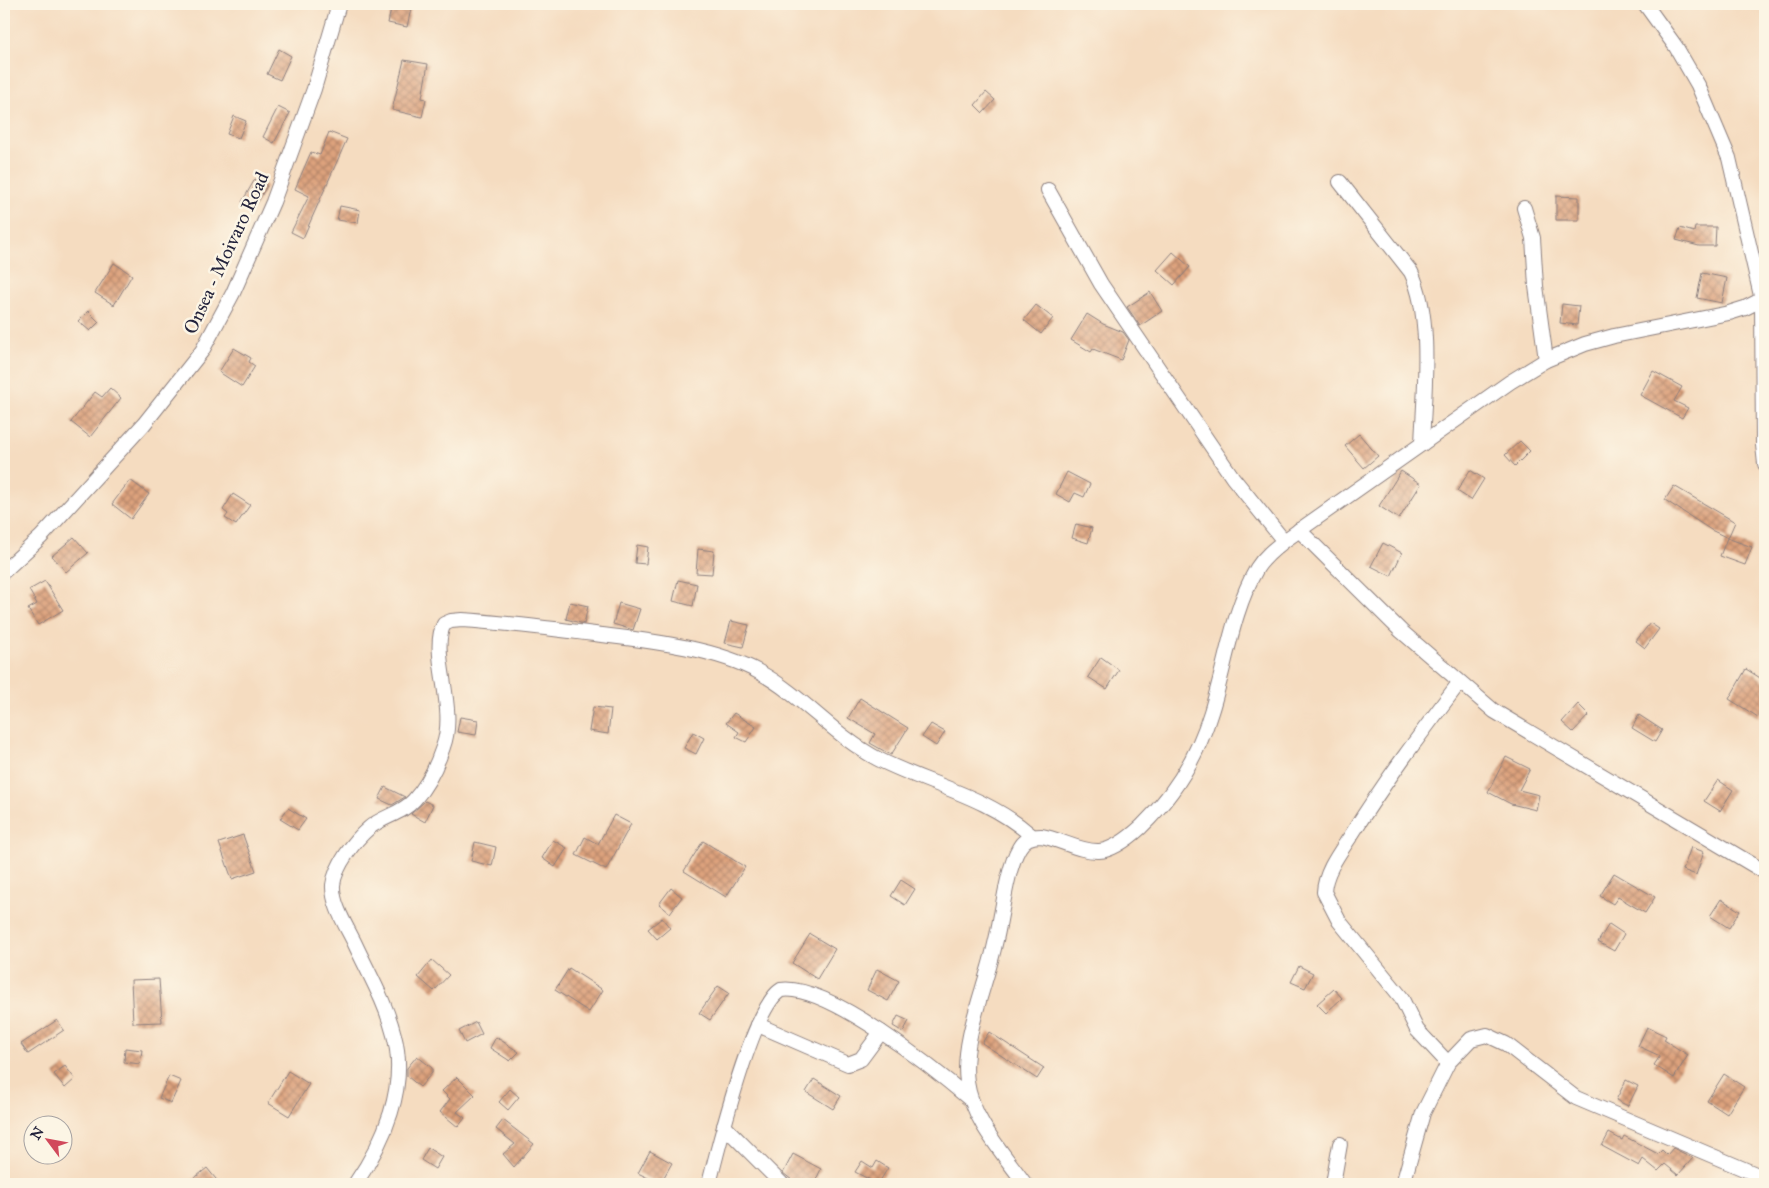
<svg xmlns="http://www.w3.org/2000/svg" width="1769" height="1188" font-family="'IM FELL Great Primer',serif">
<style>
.building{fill:url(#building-cross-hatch)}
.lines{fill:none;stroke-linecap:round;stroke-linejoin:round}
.street-casing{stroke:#8c7f7e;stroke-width:16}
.street{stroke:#fff;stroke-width:14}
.labels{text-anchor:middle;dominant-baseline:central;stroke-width:5;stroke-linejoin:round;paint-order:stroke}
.street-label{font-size:19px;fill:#22223b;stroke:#fcf5e5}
</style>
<defs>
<pattern id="building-cross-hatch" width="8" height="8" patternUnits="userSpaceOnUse" patternTransform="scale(1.25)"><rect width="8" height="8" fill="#dda27d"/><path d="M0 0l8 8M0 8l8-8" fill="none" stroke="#b38468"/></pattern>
</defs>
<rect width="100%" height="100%" fill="#fcf5e5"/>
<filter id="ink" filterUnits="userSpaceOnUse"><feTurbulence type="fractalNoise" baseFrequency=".02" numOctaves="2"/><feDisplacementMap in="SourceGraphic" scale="10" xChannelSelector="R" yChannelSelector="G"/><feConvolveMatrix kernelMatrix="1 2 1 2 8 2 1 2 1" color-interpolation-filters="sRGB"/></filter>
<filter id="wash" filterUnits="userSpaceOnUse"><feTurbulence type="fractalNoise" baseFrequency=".0096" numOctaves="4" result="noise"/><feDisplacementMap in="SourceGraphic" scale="20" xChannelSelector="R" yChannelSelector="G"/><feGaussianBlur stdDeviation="1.12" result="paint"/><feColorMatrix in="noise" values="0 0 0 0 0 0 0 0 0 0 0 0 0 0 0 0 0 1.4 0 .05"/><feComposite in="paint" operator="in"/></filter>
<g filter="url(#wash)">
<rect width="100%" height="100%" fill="#f5dcc0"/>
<g id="blocks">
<!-- building -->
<g class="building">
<path d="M 392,4 L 411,9 L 407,27 L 388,23 Z"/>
<path d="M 279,49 L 291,56 L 280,80 L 267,74 Z"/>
<path d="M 404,60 L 428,64 L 422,98 L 426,99 L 422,117 L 392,110 Z"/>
<path d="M 986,92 L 995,100 L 983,113 L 975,105 Z"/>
<path d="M 278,107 L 290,113 L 274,143 L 263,137 Z"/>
<path d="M 234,116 L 246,121 L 239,138 L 227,134 Z"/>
<path d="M 329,132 L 347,139 L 303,238 L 291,232 L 309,196 L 295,189 L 311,152 L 320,155 Z"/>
<path d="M 255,179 L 267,186 L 254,208 L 242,202 Z"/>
<path d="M 1556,196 L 1579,197 L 1579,220 L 1556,220 Z"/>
<path d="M 340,206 L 360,210 L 358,223 L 337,220 Z"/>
<path d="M 1695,227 L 1716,227 L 1715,246 L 1699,246 L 1676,240 L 1680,228 L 1694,232 Z"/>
<path d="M 1173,252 L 1190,267 L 1174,285 L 1157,270 Z"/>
<path d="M 114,263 L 132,275 L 114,305 L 95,293 Z"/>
<path d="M 1702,273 L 1727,278 L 1722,303 L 1697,298 Z"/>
<path d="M 1150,292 L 1162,311 L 1140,326 L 1127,307 Z"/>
<path d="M 1562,304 L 1579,306 L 1577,325 L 1560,323 Z"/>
<path d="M 1036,305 L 1053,318 L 1041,334 L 1024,320 Z"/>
<path d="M 88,311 L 99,322 L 90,331 L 78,321 Z"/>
<path d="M 1087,314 L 1103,324 L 1123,332 L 1129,340 L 1121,360 L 1093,349 L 1091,352 L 1071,340 Z"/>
<path d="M 234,348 L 251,358 L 249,362 L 255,366 L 242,387 L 219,372 Z"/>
<path d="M 1653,371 L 1682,387 L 1674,401 L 1688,408 L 1682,418 L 1640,395 Z"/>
<path d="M 110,388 L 121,398 L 90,437 L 71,422 L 95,392 L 102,397 Z"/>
<path d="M 1359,434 L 1378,456 L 1364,468 L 1345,446 Z"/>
<path d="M 1520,441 L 1530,451 L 1515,466 L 1505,455 Z"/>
<path d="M 1470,470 L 1484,479 L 1471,500 L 1457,491 Z"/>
<path d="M 1401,471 L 1421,484 L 1399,519 L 1379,506 Z"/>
<path d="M 1067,472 L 1090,484 L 1084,497 L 1075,493 L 1070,502 L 1056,494 Z"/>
<path d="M 130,480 L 149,494 L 131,519 L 112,504 Z"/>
<path d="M 1674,486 L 1735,522 L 1728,538 L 1711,530 L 1665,500 Z"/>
<path d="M 233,494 L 250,505 L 236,525 L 225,518 L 228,514 L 223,510 Z"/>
<path d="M 1076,524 L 1092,528 L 1088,543 L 1072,538 Z"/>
<path d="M 74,537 L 88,553 L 66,572 L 52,556 Z"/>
<path d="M 1727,538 L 1752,547 L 1745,565 L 1720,556 Z"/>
<path d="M 1383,543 L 1402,553 L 1391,576 L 1371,566 Z"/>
<path d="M 637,545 L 648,547 L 646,564 L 635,563 Z"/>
<path d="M 698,549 L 714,551 L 712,574 L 696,573 Z"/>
<path d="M 678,580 L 697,584 L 693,606 L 673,601 Z"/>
<path d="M 45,581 L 63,610 L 38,625 L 28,609 L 37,604 L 29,590 Z"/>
<path d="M 570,602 L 588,606 L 584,624 L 566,619 Z"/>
<path d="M 619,603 L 640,609 L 633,630 L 613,624 Z"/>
<path d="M 731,621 L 749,625 L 743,647 L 725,643 Z"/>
<path d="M 1650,623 L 1659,629 L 1645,648 L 1636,641 Z"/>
<path d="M 1101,657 L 1119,670 L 1107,689 L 1088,677 Z"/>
<path d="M 1746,669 L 1765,681 L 1765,704 L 1758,717 L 1729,699 Z"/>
<path d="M 860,698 L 908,728 L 891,755 L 870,743 L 875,734 L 848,718 Z"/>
<path d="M 1578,704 L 1589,715 L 1573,732 L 1562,722 Z"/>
<path d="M 593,707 L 611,709 L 608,734 L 589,731 Z"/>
<path d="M 734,713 L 756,727 L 746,742 L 736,737 L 739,732 L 726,723 Z"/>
<path d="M 1639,715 L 1662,730 L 1655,742 L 1632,728 Z"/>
<path d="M 460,717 L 478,720 L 476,735 L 457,732 Z"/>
<path d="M 931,724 L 945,732 L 936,746 L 922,737 Z"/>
<path d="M 693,732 L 704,738 L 696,754 L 684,748 Z"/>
<path d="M 1506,757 L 1530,769 L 1519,790 L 1539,795 L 1536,810 L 1511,804 L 1488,792 Z"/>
<path d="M 1718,780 L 1733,790 L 1720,811 L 1704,801 Z"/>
<path d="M 385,787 L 405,797 L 392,805 L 379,799 Z"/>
<path d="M 425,801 L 433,805 L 425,822 L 411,814 Z"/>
<path d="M 288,808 L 306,819 L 298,830 L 280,819 Z"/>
<path d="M 614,815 L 631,824 L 606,870 L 576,855 L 585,837 L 598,844 Z"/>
<path d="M 243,835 L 256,871 L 232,879 L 219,843 Z"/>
<path d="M 553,840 L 567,848 L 555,867 L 542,858 Z"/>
<path d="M 703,841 L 745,867 L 726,897 L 684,871 Z"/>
<path d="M 475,842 L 496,847 L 492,866 L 471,861 Z"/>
<path d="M 1691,847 L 1704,852 L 1696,875 L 1683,870 Z"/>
<path d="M 1614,873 L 1655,897 L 1645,913 L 1618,897 L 1613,904 L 1600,896 Z"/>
<path d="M 901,880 L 915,889 L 905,905 L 891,896 Z"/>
<path d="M 671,888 L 682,897 L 670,913 L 659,904 Z"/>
<path d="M 1721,899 L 1740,911 L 1729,928 L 1710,916 Z"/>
<path d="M 662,918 L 670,928 L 657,939 L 648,929 Z"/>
<path d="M 1609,924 L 1624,934 L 1614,951 L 1598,942 Z"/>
<path d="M 810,934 L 835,949 L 817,979 L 792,963 Z"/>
<path d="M 432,960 L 449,975 L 434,991 L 418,977 Z"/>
<path d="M 1299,966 L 1313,973 L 1305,988 L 1291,982 Z"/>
<path d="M 569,968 L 603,990 L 589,1012 L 555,990 Z"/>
<path d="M 877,969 L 899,981 L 888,1001 L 867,990 Z"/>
<path d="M 159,979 L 162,1022 L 133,1023 L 131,980 Z"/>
<path d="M 718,986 L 729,993 L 710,1020 L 699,1013 Z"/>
<path d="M 1334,989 L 1342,998 L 1326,1013 L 1317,1004 Z"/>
<path d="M 898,1016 L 909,1021 L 903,1032 L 893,1026 Z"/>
<path d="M 57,1020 L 64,1030 L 28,1054 L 21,1044 Z"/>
<path d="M 476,1022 L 482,1034 L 465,1043 L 459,1031 Z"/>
<path d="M 1647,1027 L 1666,1036 L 1664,1040 L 1688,1055 L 1674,1078 L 1654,1065 L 1660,1056 L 1638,1046 Z"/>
<path d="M 989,1032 L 1044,1068 L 1037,1079 L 982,1043 Z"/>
<path d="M 496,1037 L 519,1052 L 510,1061 L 490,1048 Z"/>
<path d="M 125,1048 L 142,1050 L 140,1064 L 124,1062 Z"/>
<path d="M 417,1056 L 432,1068 L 432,1073 L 420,1087 L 407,1076 L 407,1068 Z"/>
<path d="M 65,1066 L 75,1079 L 65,1088 L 54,1074 Z"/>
<path d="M 288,1071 L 309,1084 L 289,1116 L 268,1103 Z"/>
<path d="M 1724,1074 L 1744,1087 L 1727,1114 L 1707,1101 Z"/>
<path d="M 169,1076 L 181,1081 L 171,1103 L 159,1098 Z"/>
<path d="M 457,1077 L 475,1095 L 457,1112 L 465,1118 L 458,1127 L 440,1112 L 450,1099 L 442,1091 Z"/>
<path d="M 814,1079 L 841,1096 L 833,1109 L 806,1092 Z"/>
<path d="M 1626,1080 L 1638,1086 L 1628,1106 L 1616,1100 Z"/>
<path d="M 510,1089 L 519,1097 L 508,1110 L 499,1102 Z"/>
<path d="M 503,1120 L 534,1144 L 514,1167 L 503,1154 L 515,1144 L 496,1129 Z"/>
<path d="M 1609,1133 L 1622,1140 L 1624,1136 L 1658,1154 L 1662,1150 L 1667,1155 L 1673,1148 L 1693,1158 L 1678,1175 L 1665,1164 L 1658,1171 L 1643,1159 L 1639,1166 L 1602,1146 Z"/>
<path d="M 428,1148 L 442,1157 L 435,1169 L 421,1160 Z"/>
<path d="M 650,1151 L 672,1163 L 660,1184 L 638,1173 Z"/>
<path d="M 793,1154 L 821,1169 L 814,1184 L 797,1184 L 783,1173 Z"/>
<path d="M 862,1161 L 873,1168 L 877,1161 L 888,1168 L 878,1184 L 855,1172 Z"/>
<path d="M 207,1168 L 220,1184 L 187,1184 Z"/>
</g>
</g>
</g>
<g filter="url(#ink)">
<use href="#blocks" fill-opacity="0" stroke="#8c7f7e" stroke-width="1"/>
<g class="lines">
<!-- street casing -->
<g class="street-casing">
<g id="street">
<path d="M 1645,4 L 1676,47 L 1698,85 L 1729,158 L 1762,300 L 1763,445 L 1765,464"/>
<path d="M 1340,182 L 1411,272 C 1433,317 1424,394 1422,444"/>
<path d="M 1048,190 L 1101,284 L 1233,478 L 1284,541"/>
<path d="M 1524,208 L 1533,238 L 1536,286 L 1546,360"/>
<path d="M 1299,530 L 1401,631 L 1494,711 L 1765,872"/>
<path d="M 4,571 L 41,537 L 144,424 L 202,351 L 233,293 L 273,202 L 314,89 L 339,4"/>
<path d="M 758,1025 L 848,1064 L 861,1059 L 881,1032"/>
<path d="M 1448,1063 L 1417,1030 L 1401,997 L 1339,921 L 1324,892 C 1325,871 1341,851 1352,834 C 1385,781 1422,732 1459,683"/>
<path d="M 724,1126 L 782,1184"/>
<path d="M 355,1184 C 384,1142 408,1087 394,1035 C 386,1003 369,974 355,944 C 347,927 332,905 333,885 C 335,866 355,840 369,828 C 383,816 402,814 414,800 C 427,786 437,765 443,747 C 458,708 429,652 444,624 L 451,621 L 462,620 C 509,623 555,629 602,635 C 651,641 715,648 759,672 C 803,696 834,736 878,759 C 931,786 986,795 1032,836"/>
<path d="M 709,1184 C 718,1148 753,1006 781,990 C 827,983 937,1071 972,1101"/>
<path d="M 1025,1184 C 1004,1154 972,1120 967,1082 C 961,1041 986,986 995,944 C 1002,917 1006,871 1019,848 C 1024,839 1031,836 1041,836 C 1060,839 1080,852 1099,851 C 1114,850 1130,837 1141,827 C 1174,795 1198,755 1211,712 C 1226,665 1232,611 1257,568 C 1264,557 1274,549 1284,541 L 1510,382 L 1546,360 L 1585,344 L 1614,336 L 1729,313 L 1745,308 L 1765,298"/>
<path d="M 1333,1184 L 1340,1144"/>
<path d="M 1403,1184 L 1423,1113 L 1448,1063 L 1471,1039 L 1487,1035 L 1506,1044 L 1576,1098 L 1765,1178"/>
</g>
</g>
<!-- street -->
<use href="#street" class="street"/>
</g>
</g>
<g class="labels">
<!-- street labels -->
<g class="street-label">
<text transform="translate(226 253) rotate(-65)">Onsea - Moivaro Road</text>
</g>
</g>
<!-- margin -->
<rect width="1769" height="1188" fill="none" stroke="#fcf5e5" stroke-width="20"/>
<!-- north arrow -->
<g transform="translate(48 1140) rotate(302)"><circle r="24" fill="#fcf5e5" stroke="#a5a1a1"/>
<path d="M0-4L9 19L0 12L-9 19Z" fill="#d1495b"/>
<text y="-8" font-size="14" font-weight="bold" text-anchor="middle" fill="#22223b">N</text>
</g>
</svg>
